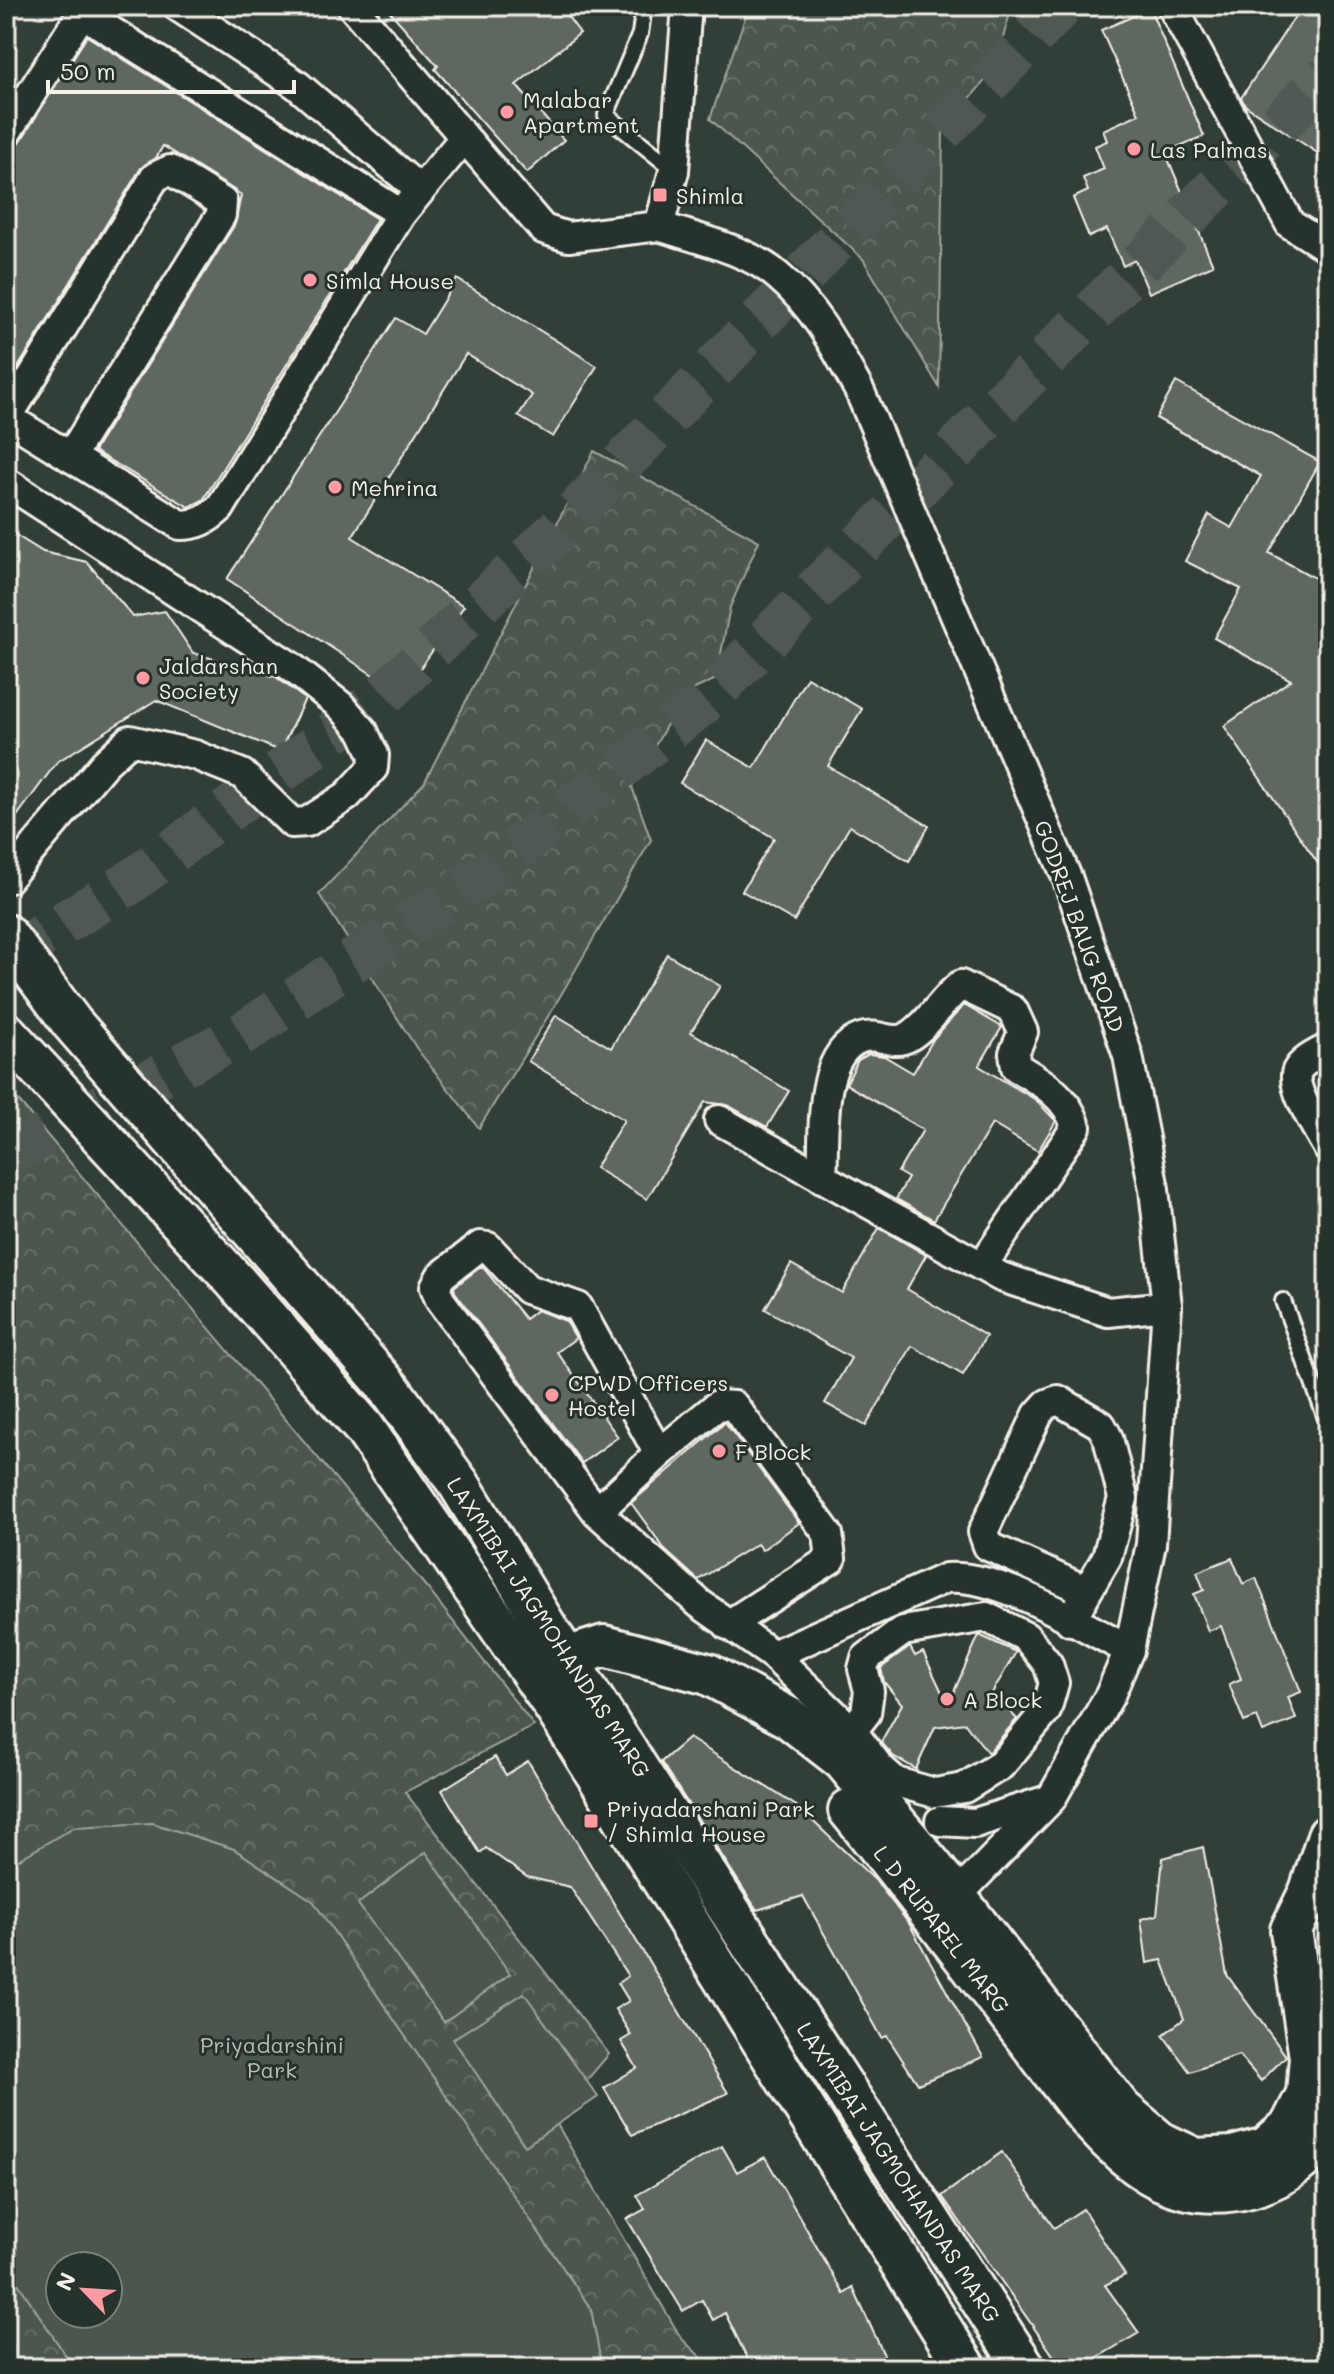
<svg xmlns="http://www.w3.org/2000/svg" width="1334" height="2374" font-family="Mali,sans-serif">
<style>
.park{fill:url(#park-crowns);stroke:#a0a49c;stroke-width:2;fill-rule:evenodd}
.garden{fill:#4c564f;stroke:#a0a49c;stroke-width:2;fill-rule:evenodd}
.building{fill:#5f6861;stroke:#f4f1e8;stroke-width:2}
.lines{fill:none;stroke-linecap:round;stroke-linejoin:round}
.highway-tunnel{stroke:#4f5952;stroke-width:44;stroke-dasharray:44 22;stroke-linecap:butt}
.lane-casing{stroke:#f4f1e8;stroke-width:20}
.street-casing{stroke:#f4f1e8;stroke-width:34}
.secondary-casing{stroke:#f4f1e8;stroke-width:46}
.lane{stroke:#26332d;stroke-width:14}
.street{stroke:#26332d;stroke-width:28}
.secondary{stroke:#26332d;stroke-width:40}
.poi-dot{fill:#ff9aa2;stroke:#26332d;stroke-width:3}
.labels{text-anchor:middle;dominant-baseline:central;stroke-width:6;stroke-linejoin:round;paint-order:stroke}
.poi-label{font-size:22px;fill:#f4f1e8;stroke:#26332d;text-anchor:start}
.street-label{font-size:22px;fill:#f4f1e8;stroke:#26332d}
.park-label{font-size:22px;fill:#b9bbb2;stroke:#26332d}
</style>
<defs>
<pattern id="park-crowns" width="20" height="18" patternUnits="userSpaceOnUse" patternTransform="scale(2)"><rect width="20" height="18" fill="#4c564f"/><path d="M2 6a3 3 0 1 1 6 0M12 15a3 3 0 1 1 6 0" fill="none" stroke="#666f68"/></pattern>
</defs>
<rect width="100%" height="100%" fill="#323e38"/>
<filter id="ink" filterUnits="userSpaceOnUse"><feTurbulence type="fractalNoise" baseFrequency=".0125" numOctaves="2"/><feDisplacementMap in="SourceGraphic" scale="16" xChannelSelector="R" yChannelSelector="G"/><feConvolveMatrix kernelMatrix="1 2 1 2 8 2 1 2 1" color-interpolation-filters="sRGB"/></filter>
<g filter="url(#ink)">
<!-- park -->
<g class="park">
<path d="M 749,6 L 1012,6 L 994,70 L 943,130 L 939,387 L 863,259 L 710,119 Z"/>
<path d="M 594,451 L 759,541 L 730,607 L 716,679 L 684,694 L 632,787 L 651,840 L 555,1005 L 479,1128 L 417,1049 L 319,894 L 424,783 Z"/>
<path d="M 6,1086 L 428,1589 L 534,1726 L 405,1792 L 609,2054 L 554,2119 L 681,2338 L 712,2368 L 6,2368 ZM 60,2266 L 108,2266 L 108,2314 L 60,2314 Z"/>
</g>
<!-- garden -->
<g class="garden">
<path d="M 152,1823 L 234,1849 L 313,1901 L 591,2309 L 602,2368 L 74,2368 L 6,2265 L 6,1867 L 74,1827 ZM 60,2266 L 108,2266 L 108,2314 L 60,2314 Z"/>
<path d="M 426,1852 L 510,1974 L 444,2022 L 358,1904 Z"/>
<path d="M 524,1993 L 598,2097 L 525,2146 L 453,2039 Z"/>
</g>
<!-- building -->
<g class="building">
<path d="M 385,6 L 560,6 L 580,33 L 516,85 L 564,140 L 527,173 L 435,69 L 438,66 Z"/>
<path d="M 1302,6 L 1328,6 L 1328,160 L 1246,106 L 1241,98 Z"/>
<path d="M 1150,9 L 1204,136 L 1165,152 L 1213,265 L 1149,293 L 1135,260 L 1123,266 L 1107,229 L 1089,237 L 1073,198 L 1088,191 L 1083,178 L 1104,169 L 1095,146 L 1107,141 L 1103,130 L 1139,114 L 1101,30 Z"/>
<path d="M 87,36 L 377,219 L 203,500 L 189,507 L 94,451 L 235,224 L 241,195 L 231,188 L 163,146 L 156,158 L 141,168 L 6,387 L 6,150 L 20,142 Z"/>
<path d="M 457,279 L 597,366 L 553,437 L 518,416 L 532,395 L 466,354 L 352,537 L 464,606 L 402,694 L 227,579 L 396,318 L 423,334 Z"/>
<path d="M 1176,382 L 1320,462 L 1269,553 L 1328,585 L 1328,878 L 1224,726 L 1291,680 L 1214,638 L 1241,589 L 1185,561 L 1209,515 L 1232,528 L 1261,476 L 1156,418 Z"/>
<path d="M 6,529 L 43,552 L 87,562 L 133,617 L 165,611 L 193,653 L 276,677 L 305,699 L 280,751 L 156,700 L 57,762 L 6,831 Z"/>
<path d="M 807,677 L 862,709 L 828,766 L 929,826 L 909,861 L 850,826 L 794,921 L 742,891 L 774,838 L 680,783 L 706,740 L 754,768 Z"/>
<path d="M 667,954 L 720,986 L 691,1032 L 789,1091 L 767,1127 L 727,1105 L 705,1102 L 647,1199 L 595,1168 L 624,1120 L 528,1061 L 556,1015 L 611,1048 Z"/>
<path d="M 964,1005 L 1002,1027 L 979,1066 L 1036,1100 L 1056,1121 L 1038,1151 L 992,1124 L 934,1220 L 896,1199 L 908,1178 L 898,1172 L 923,1130 L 846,1084 L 858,1060 L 869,1054 L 884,1056 L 913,1073 L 934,1038 Z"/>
<path d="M 879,1228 L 926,1255 L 907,1289 L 986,1336 L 963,1375 L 912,1346 L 866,1426 L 825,1403 L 851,1358 L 765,1309 L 791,1264 L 842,1293 Z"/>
<path d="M 482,1266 L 525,1319 L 537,1310 L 566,1321 L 576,1338 L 557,1352 L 618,1437 L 582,1463 L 455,1292 L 454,1287 Z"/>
<path d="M 725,1422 L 799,1523 L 762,1550 L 757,1544 L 698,1580 L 666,1551 L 631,1503 Z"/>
<path d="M 1232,1558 L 1243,1584 L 1256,1578 L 1301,1692 L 1288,1697 L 1296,1719 L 1263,1732 L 1257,1717 L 1244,1722 L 1229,1684 L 1241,1679 L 1221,1626 L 1208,1631 L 1194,1594 L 1204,1590 L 1197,1572 Z"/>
<path d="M 979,1635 L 1016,1652 L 992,1693 L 1017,1719 L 988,1753 L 965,1723 L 935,1727 L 916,1769 L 893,1756 L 881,1742 L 902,1704 L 884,1682 L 881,1668 L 910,1647 L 915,1656 L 923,1652 L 948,1705 Z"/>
<path d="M 689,1738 L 798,1807 L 875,1880 L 910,1925 L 983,2057 L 918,2084 L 887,2036 L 882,2038 L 803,1896 L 757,1910 L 661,1762 Z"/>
<path d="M 495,1757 L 506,1775 L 528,1761 L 728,2093 L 632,2135 L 604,2088 L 637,2068 L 621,2041 L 631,2035 L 615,2009 L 629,2001 L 618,1983 L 628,1976 L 570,1887 L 527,1877 L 486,1848 L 480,1853 L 442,1790 Z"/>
<path d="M 1203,1847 L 1227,1975 L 1286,2056 L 1261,2081 L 1239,2055 L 1190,2072 L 1163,2035 L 1184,2019 L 1162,1960 L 1147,1963 L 1141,1919 L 1157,1915 L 1163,1858 Z"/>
<path d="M 722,2146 L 737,2172 L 765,2157 L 844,2294 L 853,2288 L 890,2368 L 752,2368 L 725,2313 L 713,2320 L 702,2300 L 683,2311 L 627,2219 L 645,2209 L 637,2195 Z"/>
<path d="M 1002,2152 L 1054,2228 L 1083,2209 L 1125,2275 L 1105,2285 L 1139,2333 L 1079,2368 L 1062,2368 L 942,2196 Z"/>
</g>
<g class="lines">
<!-- highway-tunnel -->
<g class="highway-tunnel">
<path d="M 6,958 L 128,884 L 379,699 L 558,530 L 1062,6"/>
<path d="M 6,1155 L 244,1033 L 486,873 L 702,704 L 1328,75"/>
</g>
<!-- lane casing -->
<g class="lane-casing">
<g id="lane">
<path d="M 644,6 L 640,34 L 606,115 L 674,170"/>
<path d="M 1283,1301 L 1328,1424"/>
</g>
</g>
<!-- street casing -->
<g class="street-casing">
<g id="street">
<path d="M 177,6 L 297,85 L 420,190"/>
<path d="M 352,6 L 543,229 L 568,237 L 659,226"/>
<path d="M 687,6 L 674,171 L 659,226 C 697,239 747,249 778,276 C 816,308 837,350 860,392 L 1068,880 L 1128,1056 L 1154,1189 L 1167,1306 L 1151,1544 L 1129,1650 L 1110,1695 L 1051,1799 L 944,1909"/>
<path d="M 1172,6 L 1290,224 L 1328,248"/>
<path d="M 6,133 L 82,13 L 401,214"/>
<path d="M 6,417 L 180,525 C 198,525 207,520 220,508 L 401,214 L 464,138"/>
<path d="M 7,418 L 155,177 L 170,170 L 222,202 L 221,215 L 70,457"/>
<path d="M 6,482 L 290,666 L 341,706 L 363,731 L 374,755 L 373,768 L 347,796 L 307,822 L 292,823 L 242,774 L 195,755 L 130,740 L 104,764 L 7,879"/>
<path d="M 1328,1048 C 1317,1054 1303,1060 1297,1071 C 1289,1086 1320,1133 1328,1148"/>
<path d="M 719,1120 L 1001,1277 L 1108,1312 L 1167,1306"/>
<path d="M 822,1178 C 825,1138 816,1054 861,1038 C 878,1032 893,1046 908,1037 C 928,1026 942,999 961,985 L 1013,1010 L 1023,1032 L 1014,1053 L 1016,1067 C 1042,1082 1068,1097 1076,1127 L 982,1266"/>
<path d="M 659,1454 L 718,1405 L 734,1406 L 828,1534 L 831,1559 L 728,1625"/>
<path d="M 597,1512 L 659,1454 L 578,1307 L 527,1289 L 488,1247 L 480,1246 L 441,1276 L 435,1287 L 440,1300 L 597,1512 L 700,1604 L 773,1655 L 946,1578 C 1000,1573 1079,1625 1129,1650"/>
<path d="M 1070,1621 L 1107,1557 L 1123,1498 L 1108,1438 L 1101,1425 L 1058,1400 L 1047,1404 L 1038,1414 L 983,1532 L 988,1546 L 1087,1591"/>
<path d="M 773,1655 L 852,1731 L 879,1767 L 896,1782 L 935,1793 L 964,1788 L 1001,1765 L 1046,1711 L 1054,1683 L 1048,1664 L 1026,1637 L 986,1617 L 903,1631 L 866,1658 L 863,1669 L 869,1691 L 866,1713 L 852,1731"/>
<path d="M 940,1821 L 975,1823 L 1048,1800"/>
</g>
</g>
<!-- secondary casing -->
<g class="secondary-casing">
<g id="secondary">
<path d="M 6,935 L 72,1023 L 390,1389 L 459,1484 L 545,1625 L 1025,2368"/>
<path d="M 6,1033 L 235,1281 L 364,1428 L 556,1709 L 966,2368"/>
<path d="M 549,1674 L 582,1653 L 604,1646 L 708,1674 L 789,1718 L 843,1760 L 931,1865 L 1121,2109 L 1160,2142 L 1196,2159 L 1232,2157 L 1266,2148 L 1291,2126 L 1307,2094 L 1310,2057 L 1291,1930 L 1310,1891 L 1328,1836"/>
<path d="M 849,1810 C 909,1884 966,1960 1024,2035 C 1062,2083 1097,2140 1150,2174 C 1210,2211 1297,2188 1328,2126"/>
</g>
</g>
<!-- lane -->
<use href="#lane" class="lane"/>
<!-- street -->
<use href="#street" class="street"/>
<!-- secondary -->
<use href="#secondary" class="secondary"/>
</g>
</g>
<!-- markers -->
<g class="poi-dot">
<circle cx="507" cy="112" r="8"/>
<circle cx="1134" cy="149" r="8"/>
<rect x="652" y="187" width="16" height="16" rx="4"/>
<circle cx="310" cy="280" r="8"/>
<circle cx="335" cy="487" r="8"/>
<circle cx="143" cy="678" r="8"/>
<circle cx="552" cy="1395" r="8"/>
<circle cx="719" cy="1451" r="8"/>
<circle cx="947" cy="1699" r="8"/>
<rect x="583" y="1813" width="16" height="16" rx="4"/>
</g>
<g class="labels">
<!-- poi labels -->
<g class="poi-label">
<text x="523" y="99">Malabar<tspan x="523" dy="25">Apartment</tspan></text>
<text x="1150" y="149">Las Palmas</text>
<text x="676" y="195">Shimla</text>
<text x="326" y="280">Simla House</text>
<text x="351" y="487">Mehrina</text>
<text x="159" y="665">Jaldarshan<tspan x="159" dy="25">Society</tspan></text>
<text x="568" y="1382">CPWD Officers<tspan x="568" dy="25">Hostel</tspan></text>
<text x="735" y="1451">F Block</text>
<text x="963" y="1699">A Block</text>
<text x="607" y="1808">Priyadarshani Park<tspan x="607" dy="25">/ Shimla House</tspan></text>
</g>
<!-- street labels -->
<g class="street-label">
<text transform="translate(1080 926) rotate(70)">GODREJ BAUG ROAD</text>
<text transform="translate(549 1627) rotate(57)">LAXMIBAI JAGMOHANDAS MARG</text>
<text transform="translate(942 1929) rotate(52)">L D RUPAREL MARG</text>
<text transform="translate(899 2172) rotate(57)">LAXMIBAI JAGMOHANDAS MARG</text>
</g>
<!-- park labels -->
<g class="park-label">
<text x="272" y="2044">Priyadarshini<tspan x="272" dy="25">Park</tspan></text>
</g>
</g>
<!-- margin -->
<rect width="1334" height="2374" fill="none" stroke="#26332d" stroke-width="32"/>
<rect x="16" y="16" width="1302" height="2342" fill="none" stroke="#f4f1e8" stroke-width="3" filter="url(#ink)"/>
<!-- north arrow -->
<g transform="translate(84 2290) rotate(295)"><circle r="38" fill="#26332d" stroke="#787f78" stroke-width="2"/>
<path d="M0-6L14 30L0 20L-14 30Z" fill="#ff9aa2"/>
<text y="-12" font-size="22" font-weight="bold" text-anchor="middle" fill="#f4f1e8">N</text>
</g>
<!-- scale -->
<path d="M48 80v12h246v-12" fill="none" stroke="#f4f1e8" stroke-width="4"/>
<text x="60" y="80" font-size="24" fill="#f4f1e8" stroke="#26332d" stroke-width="6" paint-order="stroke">50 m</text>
</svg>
